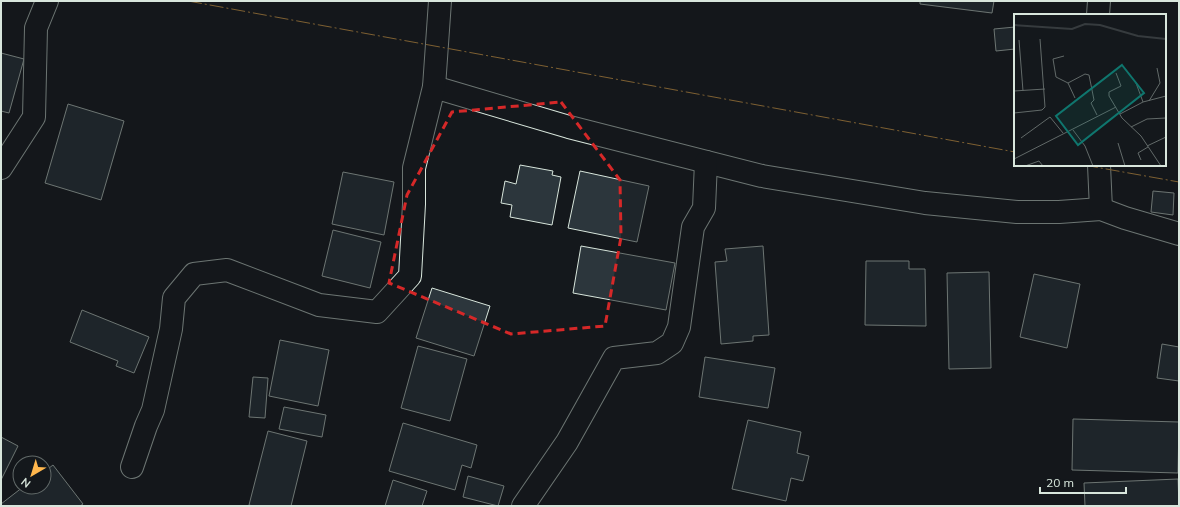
<svg xmlns="http://www.w3.org/2000/svg" width="1180" height="507" font-family="Mulish,sans-serif">
<style>
.building{fill:#2c363c;stroke:#d8e6dc}
.lines{fill:none;stroke-linecap:round;stroke-linejoin:round}
.minor-casing{stroke:#d8e6dc;stroke-width:24}
.minor{stroke:#14181c;stroke-width:22}
.power{stroke:#ffb74d;stroke-width:1;stroke-dasharray:14 3 2 3;stroke-linecap:butt}
.marked{fill:none;stroke:#d62828;stroke-width:3;stroke-dasharray:8 5;stroke-linejoin:round}
.inset-river{fill:none;stroke:#363b3e;stroke-width:2}
.inset-road{fill:none;stroke:#626a69;stroke-width:1}
.view{fill:#0f766e;fill-opacity:0.15;stroke:#0f766e;stroke-width:2}
.inset-edge{fill:none;stroke:#d8e6dc;stroke-width:2}
</style>
<rect width="100%" height="100%" fill="#14181c"/>
<!-- building -->
<g class="building">
<path d="M 920,1 L 994,1 L 992,13 L 920,4 Z"/>
<path d="M 1015,27 L 1015,49 L 996,51 L 994,29 Z"/>
<path d="M 1,53 L 24,59 L 9,113 L 1,111 Z"/>
<path d="M 68,104 L 124,121 L 101,200 L 45,183 Z"/>
<path d="M 520,165 L 553,171 L 552,175 L 561,177 L 552,225 L 510,217 L 512,205 L 501,203 L 505,181 L 516,184 Z"/>
<path d="M 580,171 L 649,186 L 637,242 L 568,228 Z"/>
<path d="M 343,172 L 394,182 L 384,235 L 332,224 Z"/>
<path d="M 1153,191 L 1174,193 L 1173,215 L 1151,212 Z"/>
<path d="M 333,230 L 381,242 L 370,288 L 322,276 Z"/>
<path d="M 581,246 L 675,263 L 666,310 L 573,293 Z"/>
<path d="M 763,246 L 769,335 L 753,336 L 753,341 L 721,344 L 715,262 L 727,261 L 725,249 Z"/>
<path d="M 866,261 L 909,261 L 909,269 L 925,269 L 926,326 L 865,325 Z"/>
<path d="M 989,272 L 991,368 L 949,369 L 947,273 Z"/>
<path d="M 1034,274 L 1080,284 L 1067,348 L 1020,337 Z"/>
<path d="M 432,288 L 490,306 L 474,356 L 416,338 Z"/>
<path d="M 82,310 L 149,337 L 134,373 L 116,366 L 118,361 L 70,342 Z"/>
<path d="M 280,340 L 329,350 L 318,406 L 269,396 Z"/>
<path d="M 1162,344 L 1179,347 L 1179,381 L 1157,378 Z"/>
<path d="M 418,346 L 467,359 L 450,421 L 401,408 Z"/>
<path d="M 705,357 L 775,368 L 768,408 L 699,397 Z"/>
<path d="M 253,377 L 268,378 L 265,418 L 249,417 Z"/>
<path d="M 284,407 L 326,415 L 322,437 L 279,429 Z"/>
<path d="M 1073,419 L 1179,422 L 1178,473 L 1072,470 Z"/>
<path d="M 748,420 L 801,432 L 797,453 L 809,456 L 803,481 L 791,478 L 786,501 L 732,489 Z"/>
<path d="M 403,423 L 477,445 L 471,468 L 462,465 L 455,490 L 389,471 Z"/>
<path d="M 268,431 L 307,441 L 291,506 L 253,506 L 249,505 Z"/>
<path d="M 1,437 L 18,446 L 1,480 Z"/>
<path d="M 53,465 L 83,504 L 80,506 L 1,506 L 1,504 L 23,487 L 44,487 L 44,472 Z"/>
<path d="M 468,476 L 504,486 L 498,506 L 463,497 Z"/>
<path d="M 1178,479 L 1179,506 L 1085,506 L 1084,483 Z"/>
<path d="M 393,480 L 427,491 L 422,506 L 385,506 Z"/>
</g>
<g class="lines">
<!-- minor casing -->
<g class="minor-casing">
<g id="minor">
<path d="M 1098,15 L 1099,1"/>
<path d="M 434,87 L 569,127 L 762,176 L 925,203 L 1017,212 L 1059,212 L 1101,209 L 1125,218 L 1179,234"/>
<path d="M 1099,165 L 1101,209"/>
<path d="M 1,168 L 34,117 L 36,28 L 47,1"/>
<path d="M 132,467 L 146,426 L 153,410 L 171,329 L 174,298 L 194,274 L 227,270 L 319,305 L 377,312 L 410,276 L 414,204 L 414,168 L 434,87 L 440,1"/>
<path d="M 523,506 L 567,442 L 614,358 L 657,353 L 672,343 L 679,327 L 693,227 L 704,208 L 706,162"/>
</g>
</g>
<!-- minor -->
<use href="#minor" class="minor"/>
<!-- power -->
<g class="power">
<path d="M 188,1 L 1015,152"/>
<path d="M 1084,165 L 1179,182"/>
</g>
</g>
<!-- marked area -->
<path d="M0 0H1180V507H0ZM 561,102 L 620,180 L 621,237 L 605,326 L 511,334 L 389,283 L 407,195 L 452,112 Z" fill="#14181c" fill-opacity=".55" fill-rule="evenodd"/>
<path class="marked" d="M 561,102 L 620,180 L 621,237 L 605,326 L 511,334 L 389,283 L 407,195 L 452,112 Z"/>
<!-- overview -->
<g transform="translate(1014 14)">
<rect width="152" height="152" fill="#14181c"/>
<path class="inset-river" d="M 0,11 L 58,15 L 71,10 L 86,11 L 124,22 L 152,25"/>
<path class="inset-road" d="M 5,26 L 9,77M 50,42 L 39,45 L 42,63 L 54,69 L 61,84M 102,59 L 107,72 L 95,78 L 95,82 L 108,104 L 127,122 L 147,152M 54,69 L 71,60 L 75,61 L 80,86 L 77,89 L 83,101M 122,69 L 129,88M 0,77 L 31,75M 135,87 L 146,69 L 143,54M 0,99 L 28,96 L 31,93 L 26,25M 106,100 L 129,88 L 152,82M 117,113 L 133,105 L 152,104M 59,116 L 71,132 L 79,152M 7,124 L 36,103 L 49,119M 104,129 L 111,152M 133,132 L 152,123M 0,145 L 102,93M 127,146 L 124,139 L 134,133M 11,152 L 25,147 L 29,152"/>
<path class="view" d="M 108,51 L 130,79 L 64,131 L 42,102 Z"/>
<rect width="152" height="152" class="inset-edge"/>
</g>
<!-- border -->
<rect width="1180" height="507" fill="none" stroke="#d8e6dc" stroke-width="4"/>
<!-- north arrow -->
<g transform="translate(32 475) rotate(218)"><circle r="19" fill="#14181c" stroke="#626a69"/>
<path d="M0-3L7 15L0 10L-7 15Z" fill="#ffb74d"/>
<text y="-6" font-size="11" font-weight="bold" text-anchor="middle" fill="#d8e6dc">N</text>
</g>
<!-- scale -->
<path d="M1040 487v6h86v-6" fill="none" stroke="#d8e6dc" stroke-width="2"/>
<text x="1046" y="487" font-size="12" fill="#d8e6dc" stroke="#14181c" stroke-width="3" paint-order="stroke">20 m</text>
</svg>
